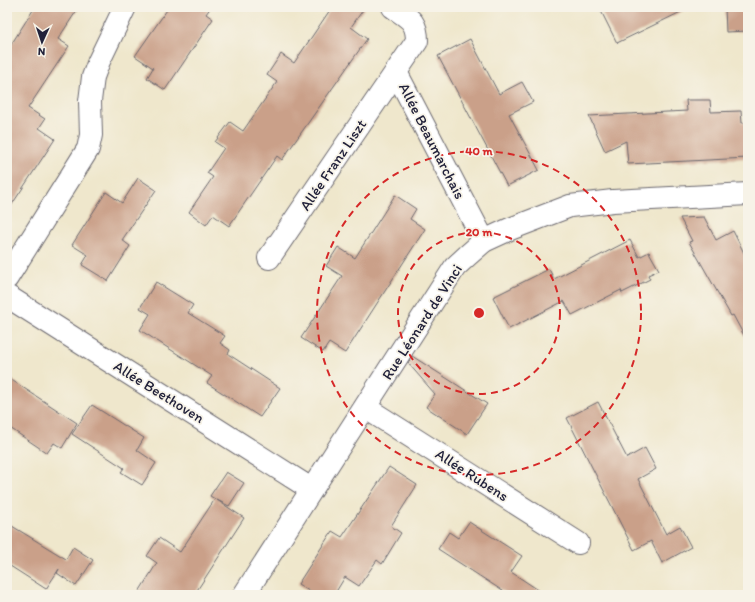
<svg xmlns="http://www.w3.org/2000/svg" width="755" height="602" font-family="Itim,sans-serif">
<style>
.building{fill:#caa089}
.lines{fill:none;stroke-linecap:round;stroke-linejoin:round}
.minor-casing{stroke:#6a676e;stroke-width:24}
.minor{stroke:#fff;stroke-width:22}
.ring{fill:none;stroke:#d62828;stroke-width:2;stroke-dasharray:7 5}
.labels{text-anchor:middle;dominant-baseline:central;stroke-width:3.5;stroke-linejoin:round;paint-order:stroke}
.street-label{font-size:15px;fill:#22223b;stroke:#f7f3e8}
.centre{fill:#d62828;stroke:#f7f3e8;stroke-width:2}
.ring-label{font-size:12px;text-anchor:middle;font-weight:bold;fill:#d62828;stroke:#f7f3e8;stroke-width:3.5;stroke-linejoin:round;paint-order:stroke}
</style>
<rect width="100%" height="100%" fill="#f7f3e8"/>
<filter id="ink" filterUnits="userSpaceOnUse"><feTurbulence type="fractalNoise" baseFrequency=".025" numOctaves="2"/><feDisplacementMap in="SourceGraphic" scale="8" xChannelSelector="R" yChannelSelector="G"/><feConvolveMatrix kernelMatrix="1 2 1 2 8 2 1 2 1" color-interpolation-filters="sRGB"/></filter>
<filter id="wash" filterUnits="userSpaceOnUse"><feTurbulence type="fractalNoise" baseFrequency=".012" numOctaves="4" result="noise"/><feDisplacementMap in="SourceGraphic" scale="16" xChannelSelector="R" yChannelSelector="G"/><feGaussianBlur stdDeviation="0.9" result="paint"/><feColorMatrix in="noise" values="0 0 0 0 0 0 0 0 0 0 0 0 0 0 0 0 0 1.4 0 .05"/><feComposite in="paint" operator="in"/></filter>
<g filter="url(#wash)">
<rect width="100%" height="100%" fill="#efe7cc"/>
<g id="blocks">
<!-- building -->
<g class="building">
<path d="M 35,7 L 79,7 L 58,39 L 69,46 L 28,108 L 45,119 L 39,128 L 55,139 L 7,212 L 7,51 Z"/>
<path d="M 169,7 L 211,7 L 206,14 L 213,19 L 165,90 L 147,78 L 153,68 L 135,56 Z"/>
<path d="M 332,7 L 365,7 L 351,27 L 367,39 L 282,160 L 277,156 L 229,226 L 213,215 L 206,225 L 189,212 L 213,177 L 207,173 L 224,148 L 215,142 L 230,122 L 243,131 L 277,82 L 267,75 L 281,54 L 294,63 Z"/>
<path d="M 599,7 L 691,7 L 617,43 Z"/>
<path d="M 725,7 L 748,7 L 748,31 L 726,32 Z"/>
<path d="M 470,39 L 499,94 L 522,82 L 533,102 L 509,114 L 539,170 L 507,186 L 438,56 Z"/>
<path d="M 686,100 L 710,100 L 711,112 L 741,111 L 742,123 L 748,122 L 748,158 L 628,164 L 626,141 L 605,151 L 589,116 L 687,111 Z"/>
<path d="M 138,178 L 156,190 L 122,240 L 130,246 L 108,281 L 82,265 L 88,255 L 72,245 L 106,192 L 122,203 Z"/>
<path d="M 395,195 L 416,209 L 410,219 L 425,229 L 345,353 L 329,343 L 323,352 L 301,338 L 342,276 L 326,266 L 338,247 L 355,258 Z"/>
<path d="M 704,217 L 716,240 L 733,231 L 748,261 L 748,343 L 733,315 L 731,316 L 689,242 L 692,241 L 680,218 Z"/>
<path d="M 630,240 L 639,257 L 649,252 L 659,270 L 648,275 L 650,279 L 622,293 L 621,290 L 572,315 L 564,301 L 509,329 L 493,297 L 549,269 L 554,279 Z"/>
<path d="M 156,282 L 193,305 L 188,313 L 225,336 L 220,343 L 230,350 L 228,354 L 280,388 L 260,417 L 207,383 L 212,376 L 140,330 L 150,314 L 140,308 Z"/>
<path d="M 412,356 L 487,404 L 467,434 L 426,407 L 435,394 L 408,363 Z"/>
<path d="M 7,377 L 77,423 L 62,448 L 54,443 L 47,453 L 7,426 Z"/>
<path d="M 598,402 L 627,458 L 645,448 L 656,469 L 638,479 L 666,534 L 680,526 L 691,547 L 662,563 L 651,541 L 634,550 L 567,418 Z"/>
<path d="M 92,405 L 144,438 L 137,450 L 156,463 L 142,485 L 121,472 L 124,468 L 72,434 Z"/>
<path d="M 389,467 L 417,485 L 391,526 L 401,533 L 382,564 L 377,560 L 359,586 L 345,577 L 334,595 L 315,595 L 298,584 L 332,531 L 342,537 Z"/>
<path d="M 226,472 L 244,483 L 229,506 L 217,500 L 244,518 L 194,595 L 137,595 L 157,563 L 147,556 L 159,538 L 180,552 L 215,499 L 210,496 Z"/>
<path d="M 469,522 L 522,556 L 511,572 L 546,595 L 509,595 L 438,549 L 449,532 L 458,538 Z"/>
<path d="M 7,523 L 66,559 L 73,547 L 93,560 L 76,586 L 57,573 L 59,569 L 46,589 L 7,564 Z"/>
</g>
</g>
</g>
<g filter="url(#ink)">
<use href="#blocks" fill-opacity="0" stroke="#6a676e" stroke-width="1"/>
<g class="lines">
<!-- minor casing -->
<g class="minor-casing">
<g id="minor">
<path d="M 396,72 L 484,241"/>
<path d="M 269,258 L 417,41 C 417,20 408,18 393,7"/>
<path d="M 7,278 L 88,149 L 91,135 L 90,101 L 93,77 L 99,61 L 125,7"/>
<path d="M 7,296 L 311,489"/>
<path d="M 366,408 L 578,543"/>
<path d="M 244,595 L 455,267 L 468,255 L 484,241 L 510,229 L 570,206 L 613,201 L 748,194"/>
</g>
</g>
<!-- minor -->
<use href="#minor" class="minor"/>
</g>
</g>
<!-- distance rings -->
<g class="ring">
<circle cx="479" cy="313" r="81"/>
<circle cx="479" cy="313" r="162"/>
</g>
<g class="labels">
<!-- street labels -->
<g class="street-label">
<text transform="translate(432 141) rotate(63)">Allée Beaumarchais</text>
<text transform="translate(333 165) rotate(-56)">Allée Franz Liszt</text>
<text transform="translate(422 322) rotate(-57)">Rue Léonard de Vinci</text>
<text transform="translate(159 392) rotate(32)">Allée Beethoven</text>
<text transform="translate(472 475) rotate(33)">Allée Rubens</text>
</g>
</g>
<circle cx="479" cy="313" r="6" class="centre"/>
<g class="ring-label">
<text x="479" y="155">40 m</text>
<text x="479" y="236">20 m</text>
</g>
<!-- margin -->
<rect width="755" height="602" fill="none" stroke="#f7f3e8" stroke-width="24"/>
<!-- north arrow -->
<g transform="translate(42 42) rotate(183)" stroke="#f7f3e8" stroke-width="3" paint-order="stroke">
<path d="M0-3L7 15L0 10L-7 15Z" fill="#22223b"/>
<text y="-6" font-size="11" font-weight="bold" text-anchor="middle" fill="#22223b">N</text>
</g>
</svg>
